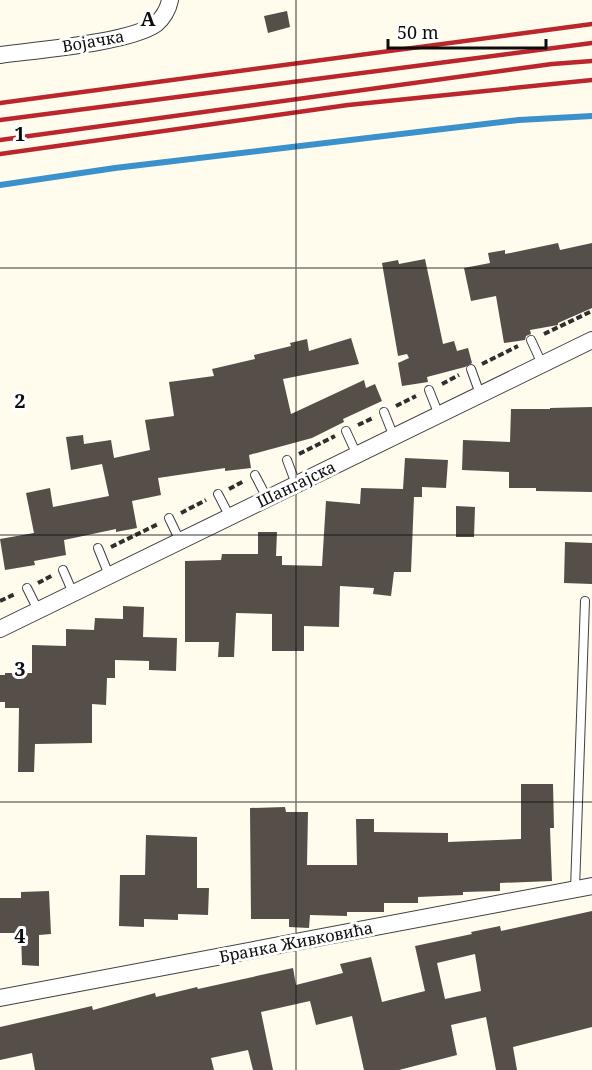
<svg xmlns="http://www.w3.org/2000/svg" width="592" height="1070" font-family="'Noto Serif',serif">
<style>
.lines{fill:none;stroke-linecap:round;stroke-linejoin:round}
.stream{stroke:#3a91cc;stroke-width:6}
.building{fill:#554e49;fill-rule:evenodd}
.service-casing{stroke:#404040;stroke-width:10}
.minor-casing{stroke:#404040;stroke-width:18}
.path{stroke:#2f2f2f;stroke-width:4;stroke-dasharray:6 3;stroke-linecap:butt}
.service{stroke:#fff;stroke-width:8}
.minor{stroke:#fff;stroke-width:16}
.rail{stroke:#bb262d;stroke-width:4.5}
.grid{fill:none;stroke:#0d0d0d;stroke-width:1.5;stroke-opacity:0.55}
.labels{text-anchor:middle;dominant-baseline:central;stroke-width:6;stroke-linejoin:round;paint-order:stroke}
.street-label{font-size:16px;fill:#0d0d0d;stroke:#fff}
.grid-label{font-size:20px;text-anchor:middle;font-weight:bold;fill:#0d0d0d;stroke:#fff;stroke-width:6;stroke-linejoin:round;paint-order:stroke}
</style>
<rect width="100%" height="100%" fill="#fffbed"/>
<g class="lines">
<!-- stream -->
<path class="stream" d="M 0,185 L 115,168 L 519,120 L 592,116"/>
</g>
<!-- building -->
<g class="building">
<path d="M 287,11 L 290,27 L 268,33 L 264,16 Z"/>
<path d="M 558,243 L 560,250 L 592,243 L 592,308 L 558,323 L 558,325 L 530,330 L 531,334 L 526,336 L 525,340 L 504,343 L 496,296 L 471,301 L 464,268 L 490,263 L 488,253 L 505,250 L 505,254 Z"/>
<path d="M 425,259 L 443,344 L 454,341 L 457,351 L 468,348 L 472,363 L 465,367 L 427,377 L 428,382 L 402,386 L 398,363 L 409,358 L 407,354 L 398,356 L 382,263 L 398,260 L 399,264 Z"/>
<path d="M 351,338 L 359,364 L 283,379 L 291,414 L 364,380 L 366,388 L 375,384 L 382,401 L 343,419 L 344,422 L 312,438 L 249,455 L 251,468 L 225,471 L 225,468 L 158,478 L 161,495 L 132,501 L 137,528 L 116,532 L 116,529 L 64,540 L 66,555 L 34,561 L 35,565 L 5,570 L 0,539 L 34,533 L 26,493 L 50,488 L 53,507 L 109,496 L 102,464 L 71,470 L 66,437 L 83,435 L 84,444 L 111,440 L 114,458 L 150,450 L 145,420 L 174,416 L 169,382 L 214,376 L 212,369 L 255,359 L 254,355 L 291,346 L 290,343 L 307,339 L 309,351 Z"/>
<path d="M 592,407 L 592,492 L 536,491 L 536,488 L 509,488 L 509,472 L 462,470 L 463,440 L 510,442 L 511,409 L 550,409 L 550,408 Z"/>
<path d="M 405,458 L 448,460 L 446,488 L 422,487 L 422,497 L 414,497 L 411,572 L 394,572 L 391,596 L 373,594 L 374,588 L 340,586 L 339,627 L 304,626 L 304,651 L 272,651 L 272,614 L 236,613 L 234,657 L 218,657 L 219,642 L 185,642 L 185,561 L 221,560 L 222,554 L 258,554 L 258,532 L 277,532 L 276,556 L 282,556 L 282,565 L 322,566 L 326,501 L 360,504 L 361,488 L 403,489 Z"/>
<path d="M 456,506 L 475,507 L 474,537 L 456,537 Z"/>
<path d="M 565,542 L 592,543 L 592,584 L 564,583 Z"/>
<path d="M 123,606 L 144,607 L 143,637 L 177,638 L 176,671 L 149,670 L 149,661 L 115,660 L 115,678 L 107,678 L 106,705 L 92,704 L 92,743 L 35,744 L 34,772 L 18,772 L 19,708 L 5,708 L 5,702 L 0,702 L 0,675 L 5,675 L 5,673 L 32,673 L 32,645 L 66,646 L 66,629 L 94,630 L 95,618 L 123,619 Z"/>
<path d="M 521,784 L 553,784 L 554,828 L 550,828 L 552,881 L 500,883 L 500,891 L 463,892 L 463,895 L 418,897 L 418,903 L 384,903 L 384,912 L 347,912 L 347,916 L 310,915 L 309,928 L 289,927 L 289,919 L 251,919 L 250,808 L 285,807 L 286,812 L 308,812 L 307,865 L 357,865 L 356,819 L 374,819 L 374,832 L 448,833 L 448,842 L 521,839 Z"/>
<path d="M 146,835 L 197,837 L 197,888 L 209,888 L 208,915 L 178,914 L 178,920 L 144,919 L 144,927 L 119,926 L 120,875 L 145,875 Z"/>
<path d="M 49,891 L 51,934 L 39,935 L 39,966 L 22,965 L 21,933 L 0,933 L 0,898 L 21,898 L 21,892 Z"/>
<path d="M 592,911 L 592,1027 L 513,1047 L 517,1070 L 496,1070 L 486,1017 L 451,1025 L 457,1055 L 399,1070 L 364,1070 L 352,1016 L 316,1025 L 310,1001 L 261,1012 L 273,1070 L 253,1070 L 248,1050 L 211,1058 L 214,1070 L 35,1070 L 32,1053 L 0,1060 L 0,1027 L 92,1006 L 93,1010 L 155,993 L 156,997 L 197,987 L 198,989 L 293,968 L 296,985 L 343,973 L 340,964 L 371,957 L 382,1002 L 425,991 L 415,946 L 472,934 L 471,932 L 500,926 L 501,931 ZM 475,954 L 481,991 L 445,999 L 437,963 Z"/>
</g>
<g class="lines">
<!-- service casing -->
<g class="service-casing">
<g id="service">
<path d="M 531,340 L 542,364"/>
<path d="M 471,369 L 480,394"/>
<path d="M 429,390 L 439,415"/>
<path d="M 384,412 L 394,437"/>
<path d="M 346,431 L 357,455"/>
<path d="M 287,460 L 296,484"/>
<path d="M 255,475 L 267,498"/>
<path d="M 218,494 L 230,517"/>
<path d="M 169,518 L 180,541"/>
<path d="M 98,548 L 109,575"/>
<path d="M 63,570 L 73,593"/>
<path d="M 27,588 L 38,610"/>
<path d="M 575,889 L 585,601"/>
</g>
</g>
<!-- minor casing -->
<g class="minor-casing">
<g id="minor">
<path d="M 0,55 C 36,50 129,43 156,24 C 164,17 168,10 170,0"/>
<path d="M 0,629 L 592,340"/>
<path d="M 0,998 L 592,886"/>
</g>
</g>
<!-- path -->
<g class="path">
<path d="M 544,334 L 592,311"/>
<path d="M 482,364 L 518,346"/>
<path d="M 442,384 L 459,375"/>
<path d="M 396,406 L 416,396"/>
<path d="M 358,425 L 373,418"/>
<path d="M 299,454 L 335,436"/>
<path d="M 229,489 L 244,481"/>
<path d="M 181,513 L 206,500"/>
<path d="M 111,547 L 158,524"/>
<path d="M 38,583 L 53,575"/>
<path d="M 0,601 L 15,594"/>
</g>
<!-- service -->
<use href="#service" class="service"/>
<!-- minor -->
<use href="#minor" class="minor"/>
<!-- rail -->
<g class="rail">
<path d="M 0,103 L 592,24"/>
<path d="M 0,120 L 592,43"/>
<path d="M 0,140 L 552,64 L 592,61"/>
<path d="M 0,154 L 348,105 L 592,80"/>
</g>
</g>
<!-- grid -->
<path class="grid" d="M 296,0 L 296,1070M 0,268 L 592,268M 0,535 L 592,535M 0,802 L 592,802"/>
<g class="labels">
<!-- street labels -->
<g class="street-label">
<text transform="translate(93 41) rotate(-10)">Војачка</text>
<text transform="translate(296 484) rotate(-26)">Шангајска</text>
<text transform="translate(296 942) rotate(-11)">Бранка Живковића</text>
</g>
</g>
<g class="grid-label">
<text x="148" y="26">A</text>
<text x="20" y="141">1</text>
<text x="20" y="408">2</text>
<text x="20" y="676">3</text>
<text x="20" y="943">4</text>
</g>
<!-- scale -->
<path d="M388 39v9h158v-9" fill="none" stroke="#0d0d0d" stroke-width="3"/>
<text x="397" y="39" font-size="18" fill="#0d0d0d" stroke="#ffffff" stroke-width="4.5" paint-order="stroke">50 m</text>
</svg>
